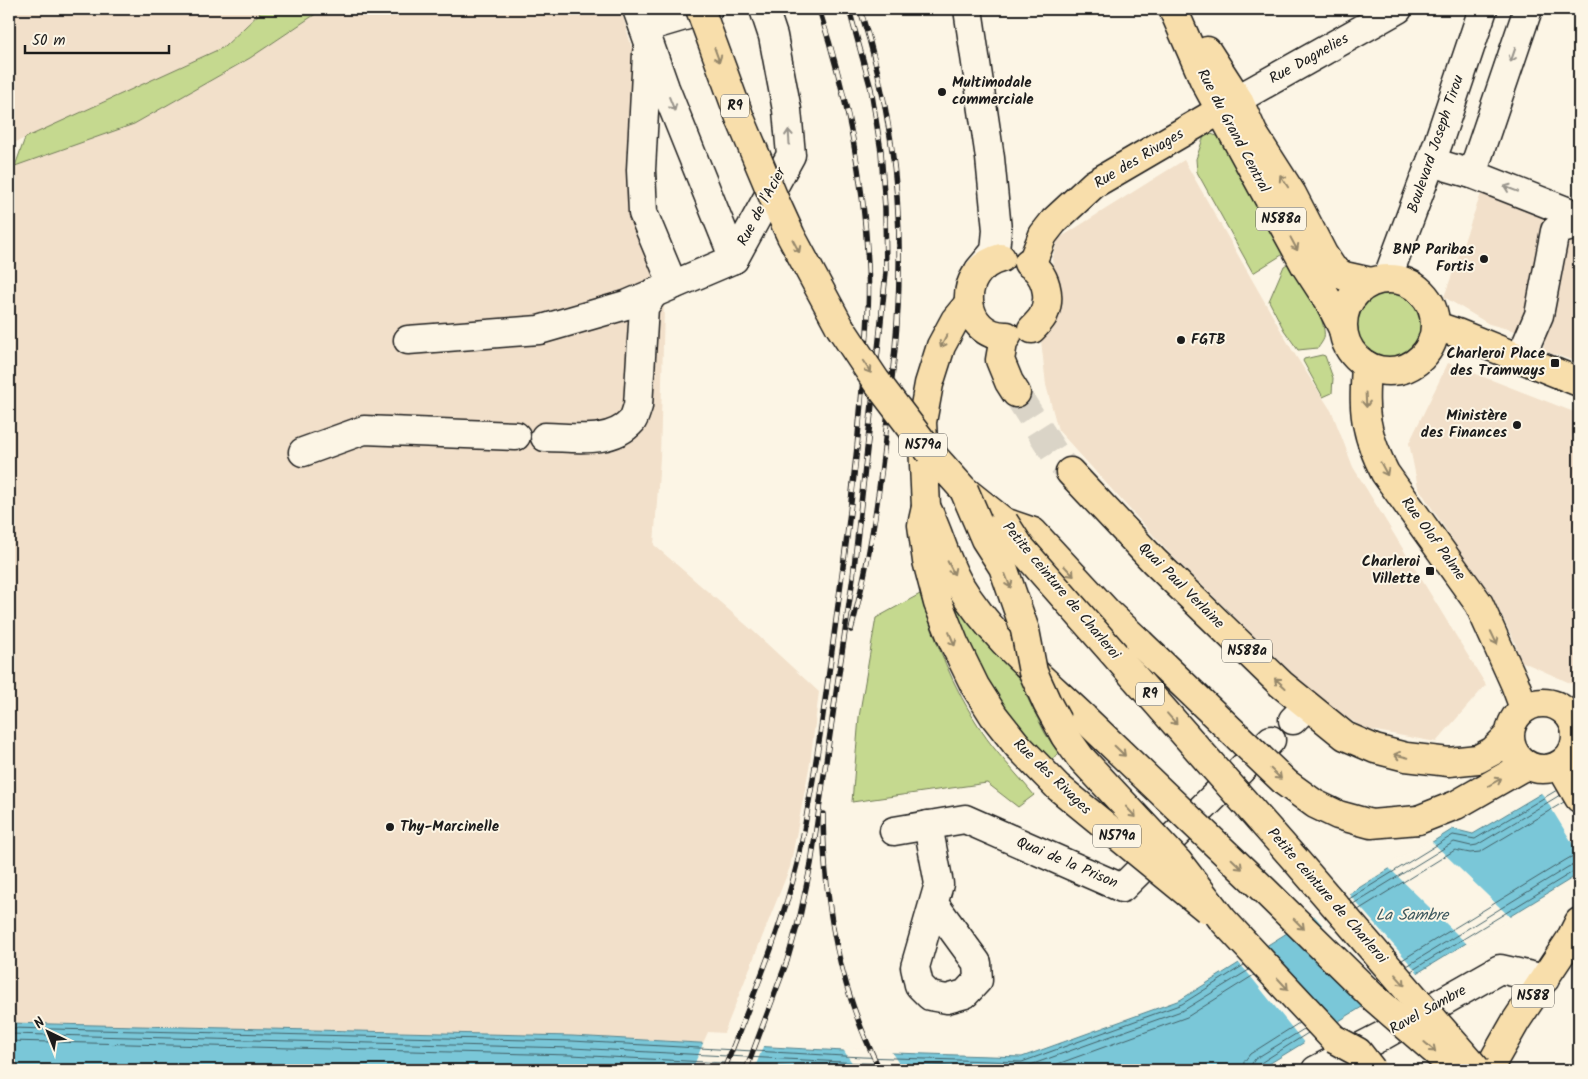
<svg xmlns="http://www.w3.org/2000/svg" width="1588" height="1079" font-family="Kalam,sans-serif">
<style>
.built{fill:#f2e0ca}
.green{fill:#c5d98f;stroke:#707a56}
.water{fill:#7ac7d8;stroke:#54838d}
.pier{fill:#fcf5e5}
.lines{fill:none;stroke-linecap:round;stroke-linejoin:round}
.shore{stroke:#426067;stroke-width:1}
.major-tunnel{stroke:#dad4c7;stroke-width:28;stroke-dasharray:28 14;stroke-linecap:butt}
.minor-casing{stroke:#1c1c1c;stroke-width:31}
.major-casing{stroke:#1c1c1c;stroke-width:31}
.highway-casing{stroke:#1c1c1c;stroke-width:31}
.minor{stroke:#fcf5e5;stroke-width:28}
.major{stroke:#f8deab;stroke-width:28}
.highway{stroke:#f8deab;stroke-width:28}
.rail-casing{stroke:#1c1c1c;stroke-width:5.5}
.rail{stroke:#fcf5e5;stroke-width:4;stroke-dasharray:11;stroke-linecap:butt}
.major-bridge-casing{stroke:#1c1c1c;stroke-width:31;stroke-linecap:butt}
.highway-bridge-casing{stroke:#1c1c1c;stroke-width:31;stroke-linecap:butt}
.major-bridge{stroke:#f8deab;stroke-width:28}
.highway-bridge{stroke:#f8deab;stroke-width:28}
.oneway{stroke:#95876b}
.oneway2{stroke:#97938b}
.poi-dot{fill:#1c1c1c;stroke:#fcf5e5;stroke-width:2}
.labels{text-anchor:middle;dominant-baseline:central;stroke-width:4;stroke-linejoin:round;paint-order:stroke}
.shield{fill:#fcf5e5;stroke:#5f5d58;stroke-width:1}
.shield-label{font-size:14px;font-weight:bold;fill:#1c1c1c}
.street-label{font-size:15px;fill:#1c1c1c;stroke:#fcf5e5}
.poi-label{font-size:15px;font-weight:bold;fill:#1c1c1c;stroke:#fcf5e5;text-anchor:end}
.water-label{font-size:16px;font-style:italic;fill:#3d585e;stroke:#fcf5e5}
</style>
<rect width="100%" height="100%" fill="#fcf5e5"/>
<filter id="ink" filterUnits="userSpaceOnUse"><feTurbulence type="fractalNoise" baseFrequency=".02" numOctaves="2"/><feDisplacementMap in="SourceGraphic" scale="10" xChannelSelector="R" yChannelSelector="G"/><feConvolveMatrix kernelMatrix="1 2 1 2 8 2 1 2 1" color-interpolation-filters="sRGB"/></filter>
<g filter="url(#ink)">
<!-- built -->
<g class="built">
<path d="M 9,9 L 264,9 L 224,47 L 33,135 L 9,145 Z"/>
<path d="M 323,9 L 621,9 L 634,56 L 639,232 L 664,307 L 660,458 L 654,545 L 752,630 L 819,692 L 810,763 L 790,867 L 724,1033 L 708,1032 L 703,1043 L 572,1036 L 9,1023 L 9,168 L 134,124 L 250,58 Z"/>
<path d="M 1184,160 L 1292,350 L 1332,412 L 1353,467 L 1486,685 L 1436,742 L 1365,729 L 1321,701 L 1172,556 L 1058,430 L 1046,385 L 1041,340 L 1059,312 L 1052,259 L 1058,239 Z"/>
<path d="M 1482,191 L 1546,216 L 1563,239 L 1579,239 L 1579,362 L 1543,351 L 1545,339 L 1489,324 L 1444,297 Z"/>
<path d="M 1448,363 L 1579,414 L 1579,687 L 1521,661 L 1515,643 L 1491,594 L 1459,550 L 1418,487 L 1409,443 Z"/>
</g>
<!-- green -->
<g class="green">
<path d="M 264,9 L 323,9 L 250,58 L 134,124 L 15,166 L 25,138 L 224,47 Z"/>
<path d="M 1211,134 L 1220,137 L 1285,253 L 1253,273 L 1197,172 L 1196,159 L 1204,136 Z"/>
<path d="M 1291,262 C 1300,278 1328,320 1324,338 C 1323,341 1320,345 1318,348 L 1298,350 L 1284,330 L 1269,301 L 1284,266 Z"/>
<circle cx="1389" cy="323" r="34"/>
<path d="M 1322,355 L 1325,356 L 1333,378 L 1332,393 L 1323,397 L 1303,361 L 1304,359 Z"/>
<path d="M 947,587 L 968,622 L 994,650 L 1019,672 L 1028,699 L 1045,733 L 1058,753 L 1048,764 L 1000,712 L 941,588 Z"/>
<path d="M 920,594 C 935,641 953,688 981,730 C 995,752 1017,774 1034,795 L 1018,807 L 987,783 L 852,802 L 859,717 L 876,618 Z"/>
</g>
<!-- water -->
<path class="water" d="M 1579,771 L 1579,874 L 1259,1070 L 9,1070 L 9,1023 L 572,1036 L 862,1052 L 1022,1057 L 1180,1000 L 1453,829 L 1473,834 Z"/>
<!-- pier -->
<g class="pier">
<path d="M 1579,768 L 1579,854 L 1543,795 L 1540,792 Z"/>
<path d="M 1430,840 L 1511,918 L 1468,945 L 1387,866 Z"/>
<path d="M 1347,892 L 1419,974 L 1366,1007 L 1285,931 L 1305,918 L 1318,930 L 1323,926 L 1312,913 Z"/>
<path d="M 1265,943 L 1306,988 L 1340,1023 L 1305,1044 L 1247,972 L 1237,961 Z"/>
<path d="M 704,1041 L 764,1044 L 754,1070 L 692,1070 Z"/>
<path d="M 842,1048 L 890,1050 L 903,1070 L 857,1070 Z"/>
</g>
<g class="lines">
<!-- shore -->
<g class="shore">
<path d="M 1349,899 L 1453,835 L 1475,839 L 1557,790"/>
<path d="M 1353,904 L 1454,842 L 1471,846 L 1477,845 L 1560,795"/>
<path d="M 1358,910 L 1455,850 L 1470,853 L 1480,852 L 1564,802"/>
<path d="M 1402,960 L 1564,861 L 1571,857 L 1579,856"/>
<path d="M 1407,966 L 1568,867 L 1579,863"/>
<path d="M 1411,971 L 1571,873 L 1579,870"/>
<path d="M 9,1028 L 572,1041 L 862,1057 L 1022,1062 L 1182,1004 L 1244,965"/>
<path d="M 9,1034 L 572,1048 L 862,1063 L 1022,1068 L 1184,1010 L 1249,970"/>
<path d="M 9,1041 L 571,1055 L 858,1070"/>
<path d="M 1041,1070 L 1187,1017 L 1254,975"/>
<path d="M 1243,1070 L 1244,1062 L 1250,1054 L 1299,1023"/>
<path d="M 1251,1070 L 1251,1065 L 1255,1059 L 1304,1029"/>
<path d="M 1257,1070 L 1259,1064 L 1308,1033"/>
</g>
<!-- major-tunnel -->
<path class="major-tunnel" d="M 1016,393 L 1060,462 L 1070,472"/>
<!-- minor casing -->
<g class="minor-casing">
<g id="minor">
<path d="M 637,9 L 665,88 L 734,259"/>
<path d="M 968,9 L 990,158 L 997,230 L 995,251 L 979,270"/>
<path d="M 644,28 L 708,9"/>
<path d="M 647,53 L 641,170 L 643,213 L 673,285"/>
<path d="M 1238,99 L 1398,9"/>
<path d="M 1431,162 L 1472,174 L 1579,216"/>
<path d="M 1472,174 L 1528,9"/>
<path d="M 734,259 L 791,155 L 787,110 L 773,36 L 764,9"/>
<path d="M 1387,279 L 1438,143 L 1483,9"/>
<path d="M 408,340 L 539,330 L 626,305 L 734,259"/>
<path d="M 1520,359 L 1539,315 L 1555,231 L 1579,224"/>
<path d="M 545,437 C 573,437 611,445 632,421 C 635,417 636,411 638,406 L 644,307 L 654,293"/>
<path d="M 303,452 L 364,430 L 516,436"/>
<path d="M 1293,720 L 1307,706"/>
<path d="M 928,825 L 939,884 L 915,967 L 919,985 L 930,996 L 947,999 L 965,994 L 978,980 L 977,963 L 934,904"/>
<path d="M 894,831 L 965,819 L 1122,888 L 1271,740"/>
<path d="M 1316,1070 L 1382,1036 L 1500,969 L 1545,979"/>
</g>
</g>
<!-- major casing -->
<g class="major-casing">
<g id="major">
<path d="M 1173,9 L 1204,80 L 1305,265 L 1331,305 L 1343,329"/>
<path d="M 1207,51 L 1238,99 L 1253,133 L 1292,194 L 1323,254 L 1333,269 L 1344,276 L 1371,282"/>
<path d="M 1001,258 C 953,271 962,337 1007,336"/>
<path d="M 1028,263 C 1046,273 1052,297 1043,316 C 1040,321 1036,325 1032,329"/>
<path d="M 1031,265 L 1043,235 L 1054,221 L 1094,184 L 1236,101"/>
<circle cx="1389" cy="325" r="46"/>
<path d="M 969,303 L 955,320 L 941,346 L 929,384 L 922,422 L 926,507 L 922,525 L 927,561 L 938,603 L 954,643 L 975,686 L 994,716 L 1017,745"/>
<path d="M 1436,326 L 1457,333 L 1579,382"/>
<path d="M 1004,337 L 1000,360 L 1009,382 L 1016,393"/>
<path d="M 1366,365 C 1365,386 1363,408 1368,428 C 1371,444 1378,459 1385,473 L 1479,604 L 1515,684 L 1524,708"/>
<path d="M 1070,472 L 1154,561 L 1281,684 L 1345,736 L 1375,749 L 1406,757 L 1449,762 L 1478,759 L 1493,751 L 1509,735"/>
<circle cx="1543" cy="736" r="33"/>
<path d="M 1560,765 L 1579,798"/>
<path d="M 1418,820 L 1456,805 L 1526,765"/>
<path d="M 1222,919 L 1334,1039"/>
<path d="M 1488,1070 L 1516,1021 L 1570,940 L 1579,922"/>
</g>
</g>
<!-- highway casing -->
<g class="highway-casing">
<g id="highway">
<path d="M 775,201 L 791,236 L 840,327"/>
<path d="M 930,452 L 964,490 L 1004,522 L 1033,532 L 1108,613 L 1140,643"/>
<path d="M 926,507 C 939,532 945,560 959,584 C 991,637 1040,676 1084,718"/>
</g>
</g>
<!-- minor -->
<use href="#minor" class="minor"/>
<!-- major -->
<use href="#major" class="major"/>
<!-- highway -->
<use href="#highway" class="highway"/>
<!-- rail casing -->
<g class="rail-casing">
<g id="rail">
<path d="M 851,630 C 870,561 880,492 887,421 C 893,371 899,320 899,270 C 901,183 887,92 860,9"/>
<path d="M 823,814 C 824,906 839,988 880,1070"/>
<path d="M 724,1070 C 751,1001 781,932 798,860 C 804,835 807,810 812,785 C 824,715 833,644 842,574 C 851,509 858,444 863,379 C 867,341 870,303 868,265 C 864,177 846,92 819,9"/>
<path d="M 746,1070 L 787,961 L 800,916 L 811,864 L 853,577 L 880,331 L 886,272 L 885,208 L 881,151 L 871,89 L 849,9"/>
</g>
</g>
<!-- rail -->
<use href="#rail" class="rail"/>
<!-- major-bridge casing -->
<g class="major-bridge-casing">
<g id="major-bridge">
<path d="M 1017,745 L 1058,787 L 1207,909"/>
<path d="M 1334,1039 L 1358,1052 L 1372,1070"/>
</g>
</g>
<!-- highway-bridge casing -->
<g class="highway-bridge-casing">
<g id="highway-bridge">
<path d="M 700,9 L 740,118 L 775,201"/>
<path d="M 840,327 L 876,381 L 930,452"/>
<path d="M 964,490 L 985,539 L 1003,567 L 1025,630 L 1033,672 L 1047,703 L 1065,736 L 1080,757 L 1178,862 L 1222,919"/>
<path d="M 1004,522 L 1020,547 L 1299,864 L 1477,1070"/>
<path d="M 1140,643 L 1286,783 L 1315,804 L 1338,815 L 1371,824 L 1418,820"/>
<path d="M 1084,718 L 1264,890 L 1372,996 L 1450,1064"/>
</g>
</g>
<!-- major-bridge -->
<use href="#major-bridge" class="major-bridge"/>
<!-- highway-bridge -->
<use href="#highway-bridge" class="highway-bridge"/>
</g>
<!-- one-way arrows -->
<defs><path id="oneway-shaft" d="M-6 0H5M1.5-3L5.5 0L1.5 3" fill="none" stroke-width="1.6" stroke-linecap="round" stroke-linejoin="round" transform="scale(1.25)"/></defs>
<g class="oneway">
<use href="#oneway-shaft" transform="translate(717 55) rotate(70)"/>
<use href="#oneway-shaft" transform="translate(1284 181) rotate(-123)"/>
<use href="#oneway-shaft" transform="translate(1294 244) rotate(62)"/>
<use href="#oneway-shaft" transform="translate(796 246) rotate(62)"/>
<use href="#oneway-shaft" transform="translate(944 341) rotate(117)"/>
<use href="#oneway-shaft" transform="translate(867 367) rotate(56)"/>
<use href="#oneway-shaft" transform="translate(1366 400) rotate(87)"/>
<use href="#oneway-shaft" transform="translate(1384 469) rotate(62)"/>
<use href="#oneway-shaft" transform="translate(951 568) rotate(63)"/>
<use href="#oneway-shaft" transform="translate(1069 571) rotate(47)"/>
<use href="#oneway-shaft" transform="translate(1008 581) rotate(69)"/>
<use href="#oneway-shaft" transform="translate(1494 638) rotate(65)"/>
<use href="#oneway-shaft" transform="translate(952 639) rotate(67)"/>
<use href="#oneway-shaft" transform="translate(1280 683) rotate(-138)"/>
<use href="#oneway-shaft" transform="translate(1172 719) rotate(49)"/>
<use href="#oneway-shaft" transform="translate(1120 751) rotate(44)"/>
<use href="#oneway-shaft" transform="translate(1401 756) rotate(-167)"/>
<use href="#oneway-shaft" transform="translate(1276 774) rotate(44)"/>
<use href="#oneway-shaft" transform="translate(1495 782) rotate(-30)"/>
<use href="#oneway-shaft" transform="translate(1131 812) rotate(47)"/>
<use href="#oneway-shaft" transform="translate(1237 864) rotate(44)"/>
<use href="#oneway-shaft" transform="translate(1299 924) rotate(45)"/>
<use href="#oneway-shaft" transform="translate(1400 980) rotate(49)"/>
<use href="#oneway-shaft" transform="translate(1283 984) rotate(47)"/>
<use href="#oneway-shaft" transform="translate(1430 1047) rotate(41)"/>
</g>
<g class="oneway2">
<use href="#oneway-shaft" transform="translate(1513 55) rotate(109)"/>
<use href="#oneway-shaft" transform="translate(672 104) rotate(68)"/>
<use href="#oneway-shaft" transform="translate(789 137) rotate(-94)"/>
<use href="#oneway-shaft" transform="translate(1511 189) rotate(-159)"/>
</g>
</g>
<!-- markers -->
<g class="poi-dot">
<circle cx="942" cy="92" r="5"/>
<circle cx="1484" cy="259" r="5"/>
<circle cx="1181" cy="340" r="5"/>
<rect x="1550" y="358" width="10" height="10" rx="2.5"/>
<circle cx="1517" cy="425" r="5"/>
<rect x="1425" y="566" width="10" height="10" rx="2.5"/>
<circle cx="390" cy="827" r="5"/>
</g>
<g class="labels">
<!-- shield labels -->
<g class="shield">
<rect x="721" y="94.5" width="28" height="23" rx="4"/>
<rect x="1256" y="207.5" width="50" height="23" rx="4"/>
<rect x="899" y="433.5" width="48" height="23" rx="4"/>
<rect x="1222" y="639.5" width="50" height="23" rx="4"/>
<rect x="1136" y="682.5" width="28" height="23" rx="4"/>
<rect x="1093" y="824.5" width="48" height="23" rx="4"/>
<rect x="1512" y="984.5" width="42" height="23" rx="4"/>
</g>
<g class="shield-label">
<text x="735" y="106">R9</text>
<text x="1281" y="219">N588a</text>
<text x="923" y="445">N579a</text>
<text x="1247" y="651">N588a</text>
<text x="1150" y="694">R9</text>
<text x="1117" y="836">N579a</text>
<text x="1533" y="996">N588</text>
</g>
<!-- street labels -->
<g class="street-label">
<text transform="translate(1309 59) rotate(-29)">Rue Dagnelies</text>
<text transform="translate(1233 131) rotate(62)">Rue du Grand Central</text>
<text transform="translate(1436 144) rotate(-71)">Boulevard Joseph Tirou</text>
<text transform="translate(1139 159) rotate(-31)">Rue des Rivages</text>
<text transform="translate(762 207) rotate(-62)">Rue de l'Acier</text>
<text transform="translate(1433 539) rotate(54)">Rue Olof Palme</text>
<text transform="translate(1181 586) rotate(45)">Quai Paul Verlaine</text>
<text transform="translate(1061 591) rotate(50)">Petite ceinture de Charleroi</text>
<text transform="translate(1052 777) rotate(44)">Rue des Rivages</text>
<text transform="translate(1067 863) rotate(23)">Quai de la Prison</text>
<text transform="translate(1327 896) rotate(49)">Petite ceinture de Charleroi</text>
<text transform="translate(1428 1010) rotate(-29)">Ravel Sambre</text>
</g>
<!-- poi labels -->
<g class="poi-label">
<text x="952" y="83" text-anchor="start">Multimodale<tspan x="952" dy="17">commerciale</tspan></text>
<text x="1474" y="250">BNP Paribas<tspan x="1474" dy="17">Fortis</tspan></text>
<text x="1191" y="340" text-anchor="start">FGTB</text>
<text x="1545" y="354">Charleroi Place<tspan x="1545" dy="17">des Tramways</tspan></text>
<text x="1507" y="416">Ministère<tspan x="1507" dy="17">des Finances</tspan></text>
<text x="1420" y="562">Charleroi<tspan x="1420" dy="17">Villette</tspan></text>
<text x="400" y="827" text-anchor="start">Thy-Marcinelle</text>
</g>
<!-- water labels -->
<g class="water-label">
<text x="1412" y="915">La Sambre</text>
</g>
</g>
<!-- margin -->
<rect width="1588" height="1079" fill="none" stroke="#fcf5e5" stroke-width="30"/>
<rect x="15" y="15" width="1558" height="1049" fill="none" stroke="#1c1c1c" stroke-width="2" filter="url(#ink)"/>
<!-- north arrow -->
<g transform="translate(48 1032) rotate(317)" stroke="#fcf5e5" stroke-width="4" paint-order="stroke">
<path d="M0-4L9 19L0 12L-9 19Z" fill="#1c1c1c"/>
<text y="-8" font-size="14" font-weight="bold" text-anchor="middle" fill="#1c1c1c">N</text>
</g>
<!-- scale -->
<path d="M25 45v8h144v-8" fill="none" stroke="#1c1c1c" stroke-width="2.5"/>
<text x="32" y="45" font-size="15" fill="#1c1c1c" stroke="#fcf5e5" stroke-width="4" paint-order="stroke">50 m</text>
</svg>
